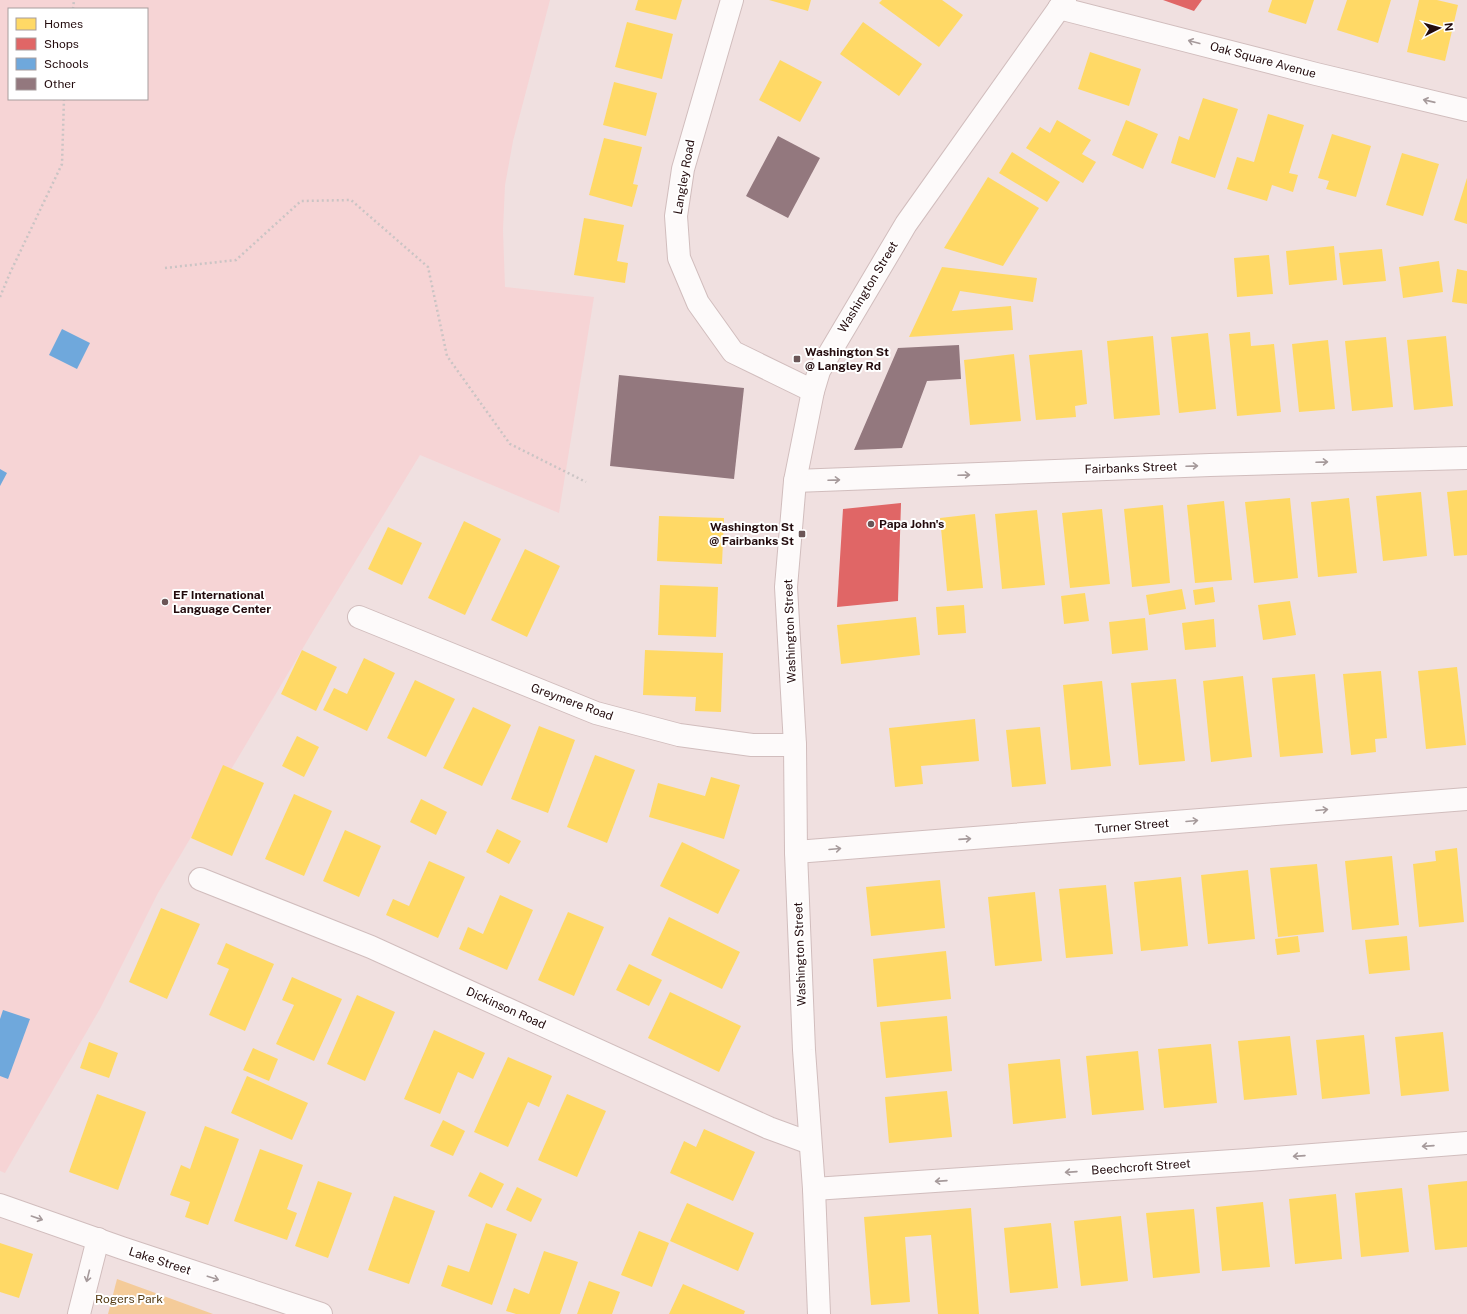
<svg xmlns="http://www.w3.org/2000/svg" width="1467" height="1314" font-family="'Public Sans',sans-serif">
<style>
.built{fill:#f6d4d5;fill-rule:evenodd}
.green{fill:#f4cb99}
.homes{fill:#ffd966}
.shops{fill:#e06666}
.schools{fill:#6fa8dc}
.building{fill:#93787e}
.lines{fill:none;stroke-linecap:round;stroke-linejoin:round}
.street-casing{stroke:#d1bdbd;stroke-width:24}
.secondary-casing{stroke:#d1bdbd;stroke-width:24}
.primary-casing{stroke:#d1bdbd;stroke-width:24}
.path{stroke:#cac4c4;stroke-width:2.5;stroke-dasharray:2 3;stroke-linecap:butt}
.street{stroke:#fdfafa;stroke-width:22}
.secondary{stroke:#fdfafa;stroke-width:22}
.primary{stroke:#fdfafa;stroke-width:22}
.oneway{stroke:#a69a9b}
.poi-dot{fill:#6b5657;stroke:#fff;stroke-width:1.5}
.labels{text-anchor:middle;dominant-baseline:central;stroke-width:4;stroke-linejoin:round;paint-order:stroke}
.street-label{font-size:12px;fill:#230b0d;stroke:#fff}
.poi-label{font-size:12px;font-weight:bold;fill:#230b0d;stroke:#fff;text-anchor:start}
.park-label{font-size:12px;fill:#543b13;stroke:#fff}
</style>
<rect width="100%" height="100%" fill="#f0e0e0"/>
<!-- built -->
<path class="built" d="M 0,0 L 550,0 L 513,141 L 505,185 L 503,230 L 505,287 L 594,297 L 559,513 L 420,455 L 316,626 L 158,893 L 101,1007 L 5,1173 L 0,1171 ZM 9,9 L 147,9 L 147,99 L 9,99 Z"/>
<!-- green -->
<path class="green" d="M 117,1279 L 213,1314 L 108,1314 Z"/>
<!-- homes -->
<g class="homes">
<path d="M 638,0 L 682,0 L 676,20 L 635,10 Z"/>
<path d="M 769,0 L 811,0 L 808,11 Z"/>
<path d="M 882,0 L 942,0 L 963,15 L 939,47 L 879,3 Z"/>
<path d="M 1272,0 L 1314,0 L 1306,24 L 1268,12 Z"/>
<path d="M 1347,0 L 1391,0 L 1378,43 L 1337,30 Z"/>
<path d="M 1419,0 L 1437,0 L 1458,5 L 1445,61 L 1407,52 Z"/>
<path d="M 627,22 L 673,34 L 662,79 L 615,67 Z"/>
<path d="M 863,22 L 922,64 L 899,96 L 840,54 Z"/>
<path d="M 1090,52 L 1141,69 L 1129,106 L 1078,89 Z"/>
<path d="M 780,60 L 822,82 L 800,122 L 759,100 Z"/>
<path d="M 614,82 L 657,93 L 646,136 L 603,125 Z"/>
<path d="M 1203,98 L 1238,109 L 1215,178 L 1171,163 L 1179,136 L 1189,140 Z"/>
<path d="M 1268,114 L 1304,125 L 1289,173 L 1298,175 L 1293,192 L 1272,185 L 1267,201 L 1227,189 L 1237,157 L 1254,162 Z"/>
<path d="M 1057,120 L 1091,140 L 1082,154 L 1096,162 L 1083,183 L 1026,148 L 1040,127 L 1050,133 Z"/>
<path d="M 1126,120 L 1158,134 L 1143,169 L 1112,155 Z"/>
<path d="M 1332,134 L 1371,146 L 1356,197 L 1326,189 L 1329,181 L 1318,178 Z"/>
<path d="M 604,138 L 642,147 L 633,184 L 638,185 L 632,207 L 589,195 Z"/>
<path d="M 1012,152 L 1060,182 L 1047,202 L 999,173 Z"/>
<path d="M 1402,153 L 1439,164 L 1423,216 L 1386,205 Z"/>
<path d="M 988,177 L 1039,208 L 1003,266 L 944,248 Z"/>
<path d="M 1467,178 L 1467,224 L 1454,220 Z"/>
<path d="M 584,218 L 624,225 L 617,261 L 628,263 L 625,283 L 574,275 Z"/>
<path d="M 1334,246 L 1337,280 L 1289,285 L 1286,251 Z"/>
<path d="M 1382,249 L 1386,281 L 1343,285 L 1339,253 Z"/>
<path d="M 1269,255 L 1273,294 L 1237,297 L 1234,258 Z"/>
<path d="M 1439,261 L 1443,292 L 1403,298 L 1399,267 Z"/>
<path d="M 942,267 L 1037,278 L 1033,302 L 960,291 L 952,311 L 1011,306 L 1013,330 L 909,337 Z"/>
<path d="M 1457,269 L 1467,271 L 1467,304 L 1452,302 Z"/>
<path d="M 1250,332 L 1251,346 L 1274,344 L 1281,412 L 1237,416 L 1229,334 Z"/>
<path d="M 1208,333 L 1216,409 L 1179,413 L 1171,337 Z"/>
<path d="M 1153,336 L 1160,415 L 1114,419 L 1107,341 Z"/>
<path d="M 1446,336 L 1453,406 L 1414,410 L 1407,340 Z"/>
<path d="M 1386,337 L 1393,407 L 1352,411 L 1345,341 Z"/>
<path d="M 1328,340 L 1335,409 L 1299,412 L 1292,344 Z"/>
<path d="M 1082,350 L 1087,404 L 1075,406 L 1076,417 L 1036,420 L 1029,355 Z"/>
<path d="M 1014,354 L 1021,421 L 970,425 L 964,360 Z"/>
<path d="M 1467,490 L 1467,555 L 1454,556 L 1447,492 Z"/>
<path d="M 1421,492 L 1427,556 L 1383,561 L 1376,496 Z"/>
<path d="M 1290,498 L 1298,578 L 1254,583 L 1245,502 Z"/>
<path d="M 1349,498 L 1357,573 L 1318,577 L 1311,502 Z"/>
<path d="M 1224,501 L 1232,580 L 1195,583 L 1187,505 Z"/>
<path d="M 1163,505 L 1170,583 L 1132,587 L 1124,509 Z"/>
<path d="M 1102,509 L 1110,584 L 1070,588 L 1062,513 Z"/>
<path d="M 1037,510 L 1045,585 L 1002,589 L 995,514 Z"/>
<path d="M 975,514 L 983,588 L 947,591 L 940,518 Z"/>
<path d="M 659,516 L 724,518 L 722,564 L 657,561 Z"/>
<path d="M 464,521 L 501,539 L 465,615 L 428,598 Z"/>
<path d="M 388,527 L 422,543 L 402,585 L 368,569 Z"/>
<path d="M 525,549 L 560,566 L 527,637 L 491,620 Z"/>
<path d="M 660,585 L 718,587 L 716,637 L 658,635 Z"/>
<path d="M 1213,587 L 1215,602 L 1195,605 L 1193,590 Z"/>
<path d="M 1182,589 L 1186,609 L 1149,615 L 1146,595 Z"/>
<path d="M 1085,593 L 1089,621 L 1064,624 L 1061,596 Z"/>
<path d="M 1290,601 L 1296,635 L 1263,640 L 1258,605 Z"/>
<path d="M 964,605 L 966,633 L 938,635 L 936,607 Z"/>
<path d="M 916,617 L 920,655 L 841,664 L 837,625 Z"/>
<path d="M 1145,618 L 1148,650 L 1112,654 L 1109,622 Z"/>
<path d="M 1214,619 L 1216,647 L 1185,650 L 1182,623 Z"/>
<path d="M 302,650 L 337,667 L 316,711 L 281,694 Z"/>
<path d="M 645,650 L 723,653 L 721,712 L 695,711 L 696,697 L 643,695 Z"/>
<path d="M 364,658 L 395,673 L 367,731 L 323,710 L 334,688 L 347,694 Z"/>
<path d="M 1457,667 L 1466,745 L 1426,749 L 1418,671 Z"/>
<path d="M 1381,671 L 1387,738 L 1375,739 L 1376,752 L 1351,755 L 1343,674 Z"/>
<path d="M 1315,674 L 1323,753 L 1280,757 L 1272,678 Z"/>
<path d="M 1243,676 L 1252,757 L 1211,762 L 1203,681 Z"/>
<path d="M 1176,679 L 1185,761 L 1139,765 L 1131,683 Z"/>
<path d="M 415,680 L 455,699 L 426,757 L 387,738 Z"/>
<path d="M 1102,681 L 1111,766 L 1071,770 L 1063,685 Z"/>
<path d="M 473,707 L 511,725 L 482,786 L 443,768 Z"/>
<path d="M 975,719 L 979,761 L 921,766 L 923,784 L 895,787 L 889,728 Z"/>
<path d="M 539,726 L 575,740 L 548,813 L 511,799 Z"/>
<path d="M 1040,727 L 1046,784 L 1012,787 L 1006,730 Z"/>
<path d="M 297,736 L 319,747 L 304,777 L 282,766 Z"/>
<path d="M 595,755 L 635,770 L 607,843 L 567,827 Z"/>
<path d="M 223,765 L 264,783 L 232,856 L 191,838 Z"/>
<path d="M 711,777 L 740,785 L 724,839 L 649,817 L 658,783 L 705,796 Z"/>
<path d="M 294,794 L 332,811 L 304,876 L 265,859 Z"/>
<path d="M 421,799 L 447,812 L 436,835 L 410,822 Z"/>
<path d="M 497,829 L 521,841 L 509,864 L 486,852 Z"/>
<path d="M 345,830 L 381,846 L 359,897 L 323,881 Z"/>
<path d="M 682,842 L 740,870 L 718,914 L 660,886 Z"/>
<path d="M 1457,848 L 1464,922 L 1419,927 L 1413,864 L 1436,861 L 1435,851 Z"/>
<path d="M 1392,856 L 1399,925 L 1352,930 L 1345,861 Z"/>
<path d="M 429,861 L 465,877 L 438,938 L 386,915 L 393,899 L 409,906 Z"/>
<path d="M 1317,864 L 1324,932 L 1278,937 L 1270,868 Z"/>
<path d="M 1248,870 L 1255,939 L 1208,944 L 1201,875 Z"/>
<path d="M 1181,877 L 1188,946 L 1141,951 L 1134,882 Z"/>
<path d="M 940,880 L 945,928 L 871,936 L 866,887 Z"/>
<path d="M 1106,885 L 1113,954 L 1066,958 L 1059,889 Z"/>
<path d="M 1035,892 L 1042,961 L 995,966 L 988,897 Z"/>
<path d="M 500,895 L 533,910 L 507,970 L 459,949 L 468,927 L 483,934 Z"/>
<path d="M 161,908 L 200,924 L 167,999 L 129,982 Z"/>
<path d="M 568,912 L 604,927 L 574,996 L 538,980 Z"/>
<path d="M 669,917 L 740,952 L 722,989 L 651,955 Z"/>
<path d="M 1298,936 L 1300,952 L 1277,955 L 1275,939 Z"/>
<path d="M 1407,936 L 1410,970 L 1369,974 L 1365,940 Z"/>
<path d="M 226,943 L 274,964 L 245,1031 L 209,1015 L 229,969 L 217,964 Z"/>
<path d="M 946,951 L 951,999 L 877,1007 L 873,959 Z"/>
<path d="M 629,964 L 662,980 L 649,1006 L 616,990 Z"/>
<path d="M 292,977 L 342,999 L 314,1061 L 276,1044 L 294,1005 L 282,1000 Z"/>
<path d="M 670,992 L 741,1026 L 719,1072 L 648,1038 Z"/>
<path d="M 357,995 L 395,1012 L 365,1081 L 327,1064 Z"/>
<path d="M 947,1016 L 952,1071 L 886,1078 L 880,1022 Z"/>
<path d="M 434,1030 L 485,1053 L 473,1079 L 458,1072 L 440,1114 L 404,1099 Z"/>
<path d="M 1443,1032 L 1449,1091 L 1401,1096 L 1395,1037 Z"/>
<path d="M 1364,1035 L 1370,1094 L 1322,1099 L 1316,1040 Z"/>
<path d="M 1290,1036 L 1297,1095 L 1244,1100 L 1238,1041 Z"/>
<path d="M 89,1042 L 118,1053 L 109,1078 L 80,1068 Z"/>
<path d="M 1211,1044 L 1217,1103 L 1164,1108 L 1158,1049 Z"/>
<path d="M 253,1048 L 278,1059 L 269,1081 L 243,1070 Z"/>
<path d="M 1138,1051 L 1144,1110 L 1092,1115 L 1086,1056 Z"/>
<path d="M 508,1057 L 552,1076 L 539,1107 L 528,1102 L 508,1147 L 474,1132 Z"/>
<path d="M 1060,1059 L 1066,1118 L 1013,1124 L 1008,1064 Z"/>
<path d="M 247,1076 L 308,1103 L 292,1140 L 231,1113 Z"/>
<path d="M 947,1091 L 952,1137 L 889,1143 L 885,1097 Z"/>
<path d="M 97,1094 L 146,1112 L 118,1190 L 69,1172 Z"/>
<path d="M 567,1094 L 606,1111 L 577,1177 L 538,1160 Z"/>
<path d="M 443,1120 L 465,1131 L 453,1156 L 430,1146 Z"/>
<path d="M 205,1126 L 239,1139 L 208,1225 L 185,1217 L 190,1202 L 170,1195 L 181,1165 L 190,1169 Z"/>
<path d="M 704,1129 L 755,1152 L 733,1201 L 670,1173 L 684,1141 L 696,1147 Z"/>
<path d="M 260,1149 L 303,1165 L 287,1209 L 297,1213 L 287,1240 L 234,1221 Z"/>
<path d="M 480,1172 L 504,1184 L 492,1208 L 468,1196 Z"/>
<path d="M 318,1181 L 352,1193 L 328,1258 L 295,1246 Z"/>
<path d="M 1467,1181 L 1467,1247 L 1435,1250 L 1428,1185 Z"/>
<path d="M 517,1187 L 542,1199 L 531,1222 L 506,1210 Z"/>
<path d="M 1402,1188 L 1409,1252 L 1361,1257 L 1355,1193 Z"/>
<path d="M 1336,1194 L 1342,1259 L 1295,1264 L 1289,1199 Z"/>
<path d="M 394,1196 L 435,1211 L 409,1284 L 368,1270 Z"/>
<path d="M 1263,1202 L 1270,1267 L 1222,1271 L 1216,1207 Z"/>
<path d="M 687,1203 L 754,1233 L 738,1271 L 670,1241 Z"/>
<path d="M 971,1208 L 979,1314 L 938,1314 L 931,1235 L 905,1237 L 910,1302 L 871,1305 L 864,1217 Z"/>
<path d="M 1194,1209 L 1200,1273 L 1153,1278 L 1146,1213 Z"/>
<path d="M 1121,1216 L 1128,1281 L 1081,1286 L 1074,1221 Z"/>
<path d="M 486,1223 L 517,1234 L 492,1305 L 441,1286 L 448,1265 L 469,1272 Z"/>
<path d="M 1051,1223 L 1058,1288 L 1010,1293 L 1004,1228 Z"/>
<path d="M 639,1231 L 669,1243 L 652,1287 L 621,1275 Z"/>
<path d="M 0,1243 L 33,1254 L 19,1298 L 0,1292 Z"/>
<path d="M 544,1251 L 578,1262 L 560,1314 L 516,1314 L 506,1311 L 514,1288 L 529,1294 Z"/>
<path d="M 589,1281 L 620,1292 L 612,1314 L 577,1314 Z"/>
<path d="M 683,1284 L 745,1311 L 744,1314 L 669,1314 Z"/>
</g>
<!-- shops -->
<g class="shops">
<path d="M 1163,0 L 1202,0 L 1194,11 Z"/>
<path d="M 901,503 L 898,601 L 837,607 L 843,509 Z"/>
</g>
<!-- schools -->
<g class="schools">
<path d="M 62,329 L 90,343 L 77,369 L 49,355 Z"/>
<path d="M 0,469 L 7,473 L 0,486 Z"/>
<path d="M 3,1010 L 30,1019 L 8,1079 L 0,1076 L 0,1019 Z"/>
</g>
<!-- building -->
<g class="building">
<path d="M 778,136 L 820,158 L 788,218 L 746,196 Z"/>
<path d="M 959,345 L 961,379 L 927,381 L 902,448 L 854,450 L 898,348 Z"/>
<path d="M 619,375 L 744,388 L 734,479 L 610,466 Z"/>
</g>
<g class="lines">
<!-- street casing -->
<g class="street-casing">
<g id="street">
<path d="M 732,0 L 683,169 L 676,216 L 679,258 L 698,303 L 733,352 L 813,391"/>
<path d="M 795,481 L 1210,465 L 1467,458"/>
<path d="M 359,617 L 596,713 L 679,735 L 752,745 L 795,745"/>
<path d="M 796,852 L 1467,799"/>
<path d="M 200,879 L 371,947 L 769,1128 L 810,1143"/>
<path d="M 79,1314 L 98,1239"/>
</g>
</g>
<!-- secondary casing -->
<g class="secondary-casing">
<g id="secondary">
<path d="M 1059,8 L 1316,74 L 1467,110"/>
<path d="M 814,1189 L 1248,1160 L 1467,1143"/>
<path d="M 0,1205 L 122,1248 L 321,1314"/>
</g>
</g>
<!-- primary casing -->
<g class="primary-casing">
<path id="primary" d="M 819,1314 L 814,1189 L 804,1050 L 796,852 L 795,745 L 786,587 L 795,481 L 813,391 L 819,371 L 906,224 L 1065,0"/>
</g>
<!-- path -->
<g class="path">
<path d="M 73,9 L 74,0"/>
<path d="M 165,268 L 236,260 L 301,201 L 351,200 L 428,267 L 447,356 L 510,444 L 586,482"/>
<path d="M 0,297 L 10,273 L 62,164 L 64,99"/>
</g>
<!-- street -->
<use href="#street" class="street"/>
<!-- secondary -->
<use href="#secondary" class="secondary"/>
<!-- primary -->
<use href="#primary" class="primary"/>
</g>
<!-- one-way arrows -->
<defs><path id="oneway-shaft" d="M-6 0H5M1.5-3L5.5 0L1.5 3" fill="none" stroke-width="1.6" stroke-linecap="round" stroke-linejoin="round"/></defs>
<g class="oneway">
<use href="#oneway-shaft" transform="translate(1194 42) rotate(-165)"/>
<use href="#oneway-shaft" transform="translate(1429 101) rotate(-167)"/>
<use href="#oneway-shaft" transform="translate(1322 462) rotate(-2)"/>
<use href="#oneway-shaft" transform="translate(1192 466) rotate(-2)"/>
<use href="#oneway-shaft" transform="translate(964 475) rotate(-2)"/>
<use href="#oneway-shaft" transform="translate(834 480) rotate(-2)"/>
<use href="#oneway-shaft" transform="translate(1322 810) rotate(-5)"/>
<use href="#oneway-shaft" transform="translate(1192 821) rotate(-5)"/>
<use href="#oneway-shaft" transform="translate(965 839) rotate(-4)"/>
<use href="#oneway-shaft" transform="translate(835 849) rotate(-5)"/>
<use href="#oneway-shaft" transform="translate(1428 1146) rotate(176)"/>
<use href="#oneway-shaft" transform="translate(1299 1156) rotate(176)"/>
<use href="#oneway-shaft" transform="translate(1071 1172) rotate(176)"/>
<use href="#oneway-shaft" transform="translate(941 1181) rotate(176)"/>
<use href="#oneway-shaft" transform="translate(37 1218) rotate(19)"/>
<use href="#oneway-shaft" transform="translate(88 1276) rotate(104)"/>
<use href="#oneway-shaft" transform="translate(213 1278) rotate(18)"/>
</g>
<!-- markers -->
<g class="poi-dot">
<rect x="793" y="355" width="8" height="8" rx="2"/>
<circle cx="871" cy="524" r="4"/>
<rect x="798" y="530" width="8" height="8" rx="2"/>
<circle cx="165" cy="602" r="4"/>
</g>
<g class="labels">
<!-- street labels -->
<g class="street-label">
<text transform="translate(1263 60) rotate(15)">Oak Square Avenue</text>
<text transform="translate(684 177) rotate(-80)">Langley Road</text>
<text transform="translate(868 287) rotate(-59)">Washington Street</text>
<text transform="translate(1131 468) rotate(-2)">Fairbanks Street</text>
<text transform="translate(790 631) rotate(-92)">Washington Street</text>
<text transform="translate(572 702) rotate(20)">Greymere Road</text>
<text transform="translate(1132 826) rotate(-5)">Turner Street</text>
<text transform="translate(800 954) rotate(-92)">Washington Street</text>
<text transform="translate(506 1008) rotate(24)">Dickinson Road</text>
<text transform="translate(1141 1167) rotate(-4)">Beechcroft Street</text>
<text transform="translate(160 1261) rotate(18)">Lake Street</text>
</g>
<!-- poi labels -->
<g class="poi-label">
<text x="805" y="352">Washington St<tspan x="805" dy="14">@ Langley Rd</tspan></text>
<text x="879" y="524">Papa John's</text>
<text x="794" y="527" text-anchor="end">Washington St<tspan x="794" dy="14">@ Fairbanks St</tspan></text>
<text x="173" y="595">EF International<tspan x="173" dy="14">Language Center</tspan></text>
</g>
<!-- park labels -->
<g class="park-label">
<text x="129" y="1299">Rogers Park</text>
</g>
</g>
<!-- legend -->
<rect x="8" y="8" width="140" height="92" fill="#ffffff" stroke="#a79d9e"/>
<rect x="16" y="18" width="20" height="12" fill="#ffd966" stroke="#a79d9e"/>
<text x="44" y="28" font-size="12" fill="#230b0d">Homes</text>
<rect x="16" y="38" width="20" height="12" fill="#e06666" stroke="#a79d9e"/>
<text x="44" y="48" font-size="12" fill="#230b0d">Shops</text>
<rect x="16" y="58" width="20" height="12" fill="#6fa8dc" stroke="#a79d9e"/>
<text x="44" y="68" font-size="12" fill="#230b0d">Schools</text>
<rect x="16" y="78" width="20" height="12" fill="#93787e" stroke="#a79d9e"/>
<text x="44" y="88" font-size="12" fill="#230b0d">Other</text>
<!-- north arrow -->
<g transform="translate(1439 28) rotate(84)" stroke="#ffffff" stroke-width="3" paint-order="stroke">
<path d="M0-3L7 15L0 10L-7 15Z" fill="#230b0d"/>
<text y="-6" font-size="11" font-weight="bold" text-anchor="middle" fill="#230b0d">N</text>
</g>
</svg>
